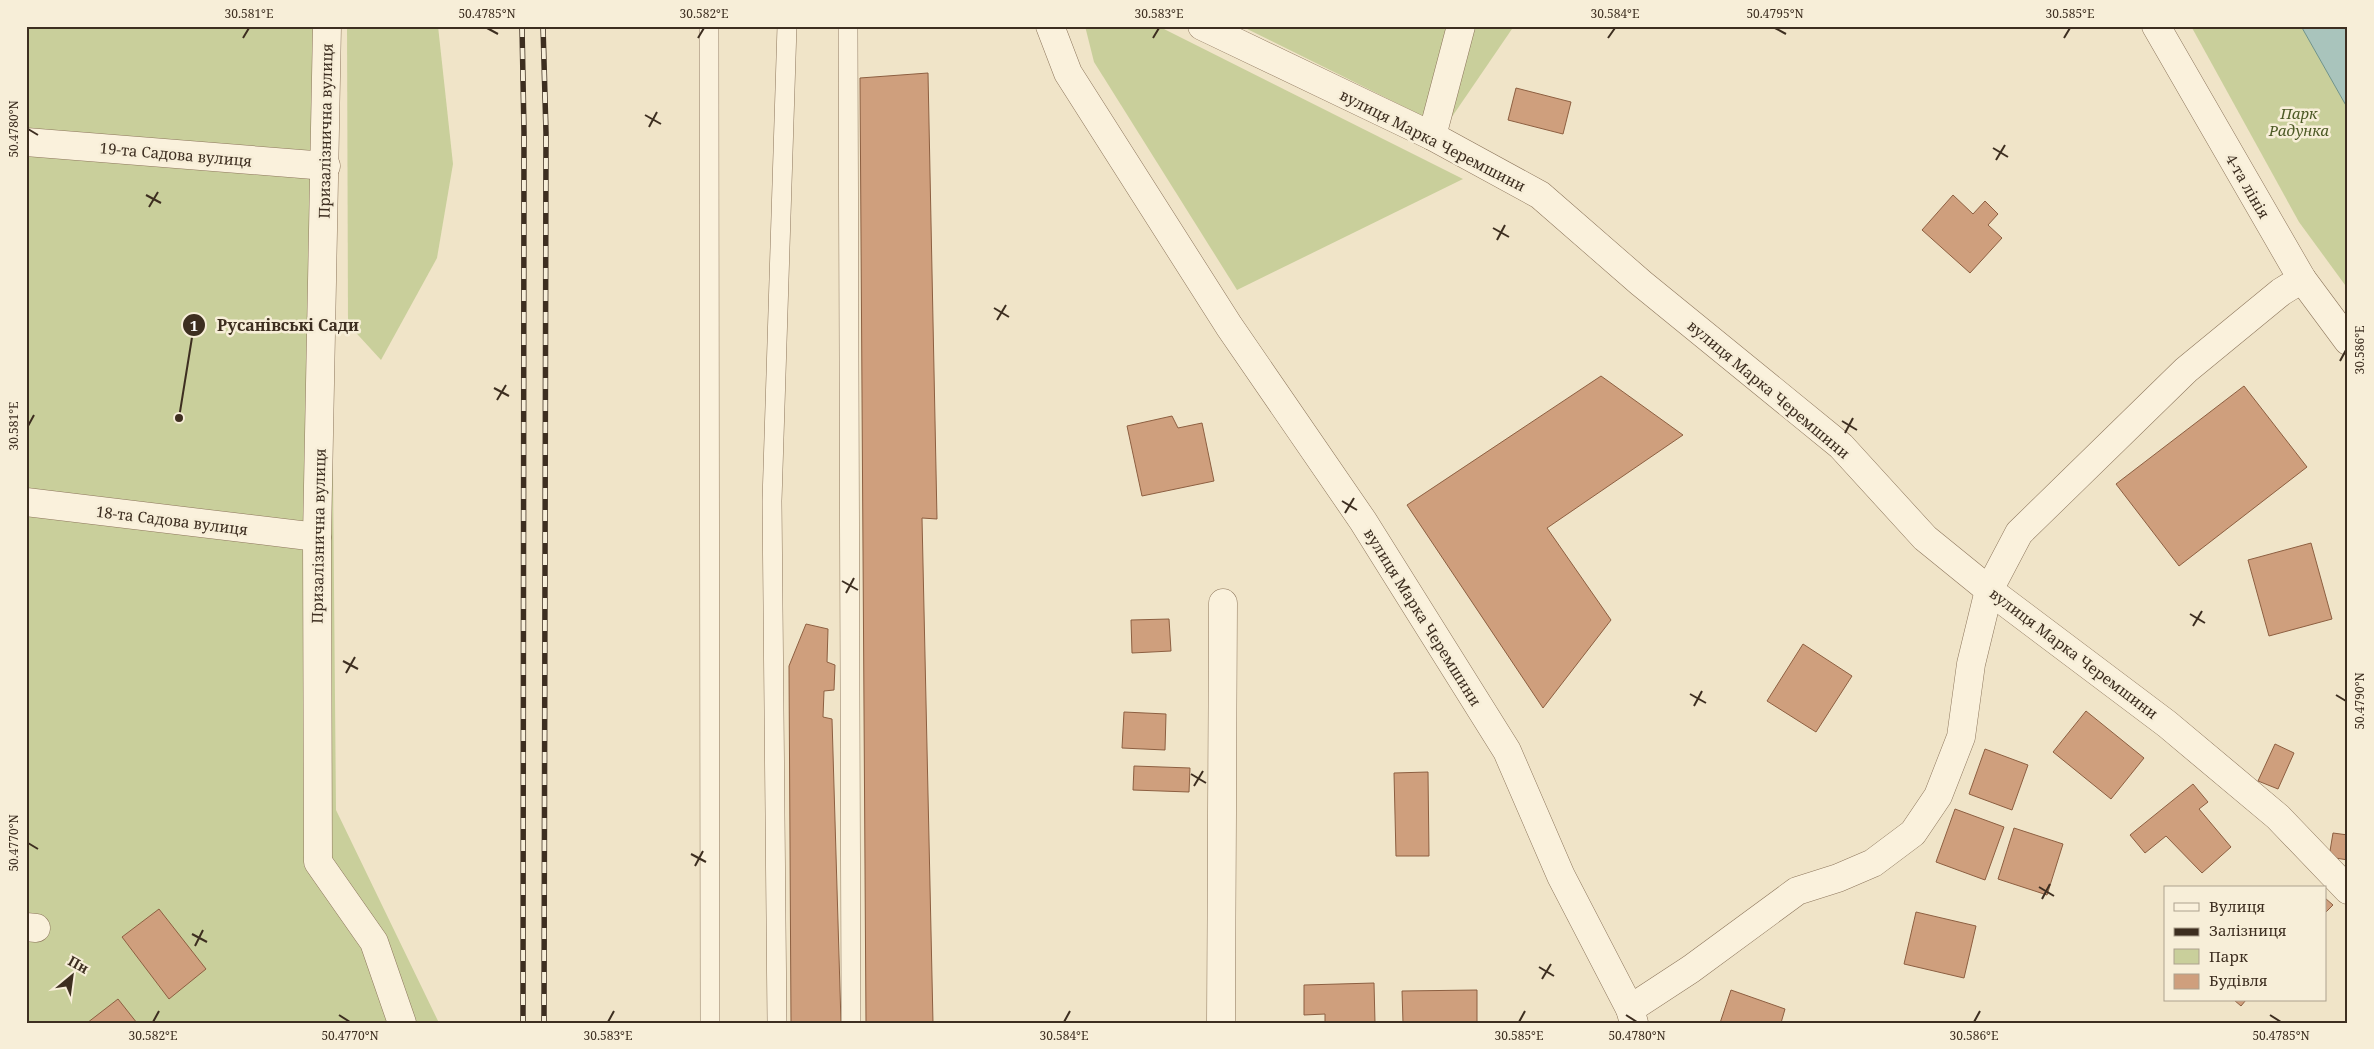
<svg xmlns="http://www.w3.org/2000/svg" width="2374" height="1049" font-family="'Noto Serif',serif">
<style>
.green{fill:#c9cf9b}
.water{fill:#a9c4bc;stroke:#6f938a}
.building{fill:#cf9f7d;stroke:#8d5f41}
.lines{fill:none;stroke-linecap:round;stroke-linejoin:round}
.lane-casing{stroke:#8d765c;stroke-width:20}
.street-casing{stroke:#8d765c;stroke-width:29}
.lane{stroke:#faf1dc;stroke-width:19}
.street{stroke:#faf1dc;stroke-width:28}
.rail-casing{stroke:#3d2e20;stroke-width:5.5}
.rail{stroke:#f7eed8;stroke-width:4;stroke-dasharray:11;stroke-linecap:butt}
.ticks{fill:none;stroke:#3d2e20;stroke-width:2}
.labels{text-anchor:middle;dominant-baseline:central;stroke-width:5;stroke-linejoin:round;paint-order:stroke}
.park-label{font-size:15px;font-style:italic;fill:#4d5a26;stroke:#f7eed8}
.street-label{font-size:15px;fill:#3d2e20;stroke:#f7eed8}
.leader{fill:none;stroke:#3d2e20;stroke-width:2}
.callout-dot{fill:#3d2e20;stroke:#f7eed8;stroke-width:2}
.mark-label{font-size:15px;text-anchor:middle;font-weight:bold;fill:#fff}
.callout-label{font-size:16px;text-anchor:middle;font-weight:bold;fill:#3d2e20;stroke:#f7eed8;stroke-width:5;stroke-linejoin:round;paint-order:stroke}
.neatline{fill:none;stroke:#3d2e20;stroke-width:2}
.ticks-label{font-size:12px;text-anchor:middle;fill:#3d2e20}
</style>
<rect width="100%" height="100%" fill="#f0e4c8"/>
<!-- green -->
<g class="green">
<path d="M 26,26 L 329,26 L 336,810 L 439,1023 L 26,1023 Z"/>
<path d="M 347,26 L 438,26 L 453,164 L 437,258 L 381,360 L 348,324 Z"/>
<path d="M 1085,26 L 1158,26 L 1463,179 L 1237,290 L 1094,62 Z"/>
<path d="M 1241,26 L 1514,26 L 1445,127 Z"/>
<path d="M 2191,26 L 2301,26 L 2348,109 L 2348,289 L 2299,222 Z"/>
</g>
<!-- water -->
<path class="water" d="M 2301,26 L 2348,26 L 2348,109 Z"/>
<!-- building -->
<g class="building">
<path d="M 928,73 L 937,519 L 922,518 L 933,1023 L 866,1023 L 860,78 Z"/>
<path d="M 1516,88 L 1571,102 L 1563,134 L 1508,120 Z"/>
<path d="M 1953,195 L 1973,214 L 1985,201 L 1998,214 L 1988,225 L 2002,238 L 1970,273 L 1922,230 Z"/>
<path d="M 1601,376 L 1683,435 L 1547,528 L 1611,620 L 1543,708 L 1407,505 Z"/>
<path d="M 2244,386 L 2307,467 L 2179,566 L 2116,484 Z"/>
<path d="M 1172,416 L 1178,428 L 1202,423 L 1214,481 L 1142,496 L 1127,426 Z"/>
<path d="M 2311,543 L 2332,619 L 2269,636 L 2248,560 Z"/>
<path d="M 1169,619 L 1171,651 L 1132,653 L 1131,620 Z"/>
<path d="M 806,624 L 828,629 L 827,662 L 835,665 L 834,690 L 824,691 L 823,717 L 832,719 L 841,1023 L 791,1023 L 789,666 Z"/>
<path d="M 1803,644 L 1852,676 L 1816,732 L 1767,701 Z"/>
<path d="M 2086,711 L 2144,758 L 2111,799 L 2053,752 Z"/>
<path d="M 1124,712 L 1166,714 L 1165,750 L 1122,748 Z"/>
<path d="M 2275,744 L 2294,753 L 2278,789 L 2258,781 Z"/>
<path d="M 1985,749 L 2028,765 L 2012,810 L 1969,794 Z"/>
<path d="M 1134,766 L 1190,768 L 1189,792 L 1133,790 Z"/>
<path d="M 1428,772 L 1429,856 L 1396,856 L 1394,773 Z"/>
<path d="M 2193,784 L 2208,802 L 2199,809 L 2231,847 L 2202,873 L 2166,836 L 2145,853 L 2130,835 Z"/>
<path d="M 1955,809 L 2004,827 L 1985,880 L 1936,862 Z"/>
<path d="M 2014,828 L 2063,844 L 2047,895 L 1998,879 Z"/>
<path d="M 2333,833 L 2348,835 L 2348,860 L 2329,857 Z"/>
<path d="M 2325,898 L 2333,905 L 2325,913 Z"/>
<path d="M 159,909 L 206,969 L 169,999 L 122,937 Z"/>
<path d="M 1916,912 L 1976,926 L 1964,978 L 1904,964 Z"/>
<path d="M 1374,983 L 1375,1023 L 1325,1023 L 1325,1014 L 1304,1015 L 1304,985 Z"/>
<path d="M 1477,990 L 1477,1023 L 1403,1023 L 1402,991 Z"/>
<path d="M 1731,990 L 1785,1009 L 1781,1023 L 1720,1023 Z"/>
<path d="M 118,999 L 137,1023 L 87,1023 Z"/>
<path d="M 2234,1000 L 2246,1000 L 2241,1006 Z"/>
</g>
<g class="lines">
<!-- lane casing -->
<g class="lane-casing">
<g id="lane">
<path d="M 709,26 L 710,1023"/>
<path d="M 848,26 L 851,1023"/>
<path d="M 777,1023 L 772,501 L 787,26"/>
</g>
</g>
<!-- street casing -->
<g class="street-casing">
<g id="street">
<path d="M 327,26 L 317,537 L 318,862 L 374,942 L 402,1023"/>
<path d="M 1050,26 L 1068,73 L 1229,326 L 1363,521 L 1507,751 L 1561,876 L 1630,1009 L 1634,1023"/>
<path d="M 1202,26 L 1432,136 L 1540,195 L 1641,283 L 1841,446 L 1925,538 L 1989,590 L 2167,724 L 2278,817 L 2348,890"/>
<path d="M 2156,26 L 2302,279 L 2348,341"/>
<path d="M 1432,136 L 1461,26"/>
<path d="M 26,142 L 326,166"/>
<path d="M 26,502 L 317,537"/>
<path d="M 26,927 L 36,928"/>
<path d="M 1630,1009 L 1691,969 L 1797,891 L 1838,878 L 1873,863 L 1913,833 L 1938,796 L 1961,737 L 1971,664 L 1989,590 L 2019,533 L 2186,370 L 2281,292 L 2302,279"/>
<path d="M 1221,1023 L 1223,603"/>
</g>
</g>
<!-- lane -->
<use href="#lane" class="lane"/>
<!-- street -->
<use href="#street" class="street"/>
<!-- rail casing -->
<g class="rail-casing">
<g id="rail">
<path d="M 522,26 L 524,132 L 523,1023"/>
<path d="M 543,26 L 546,133 L 544,1023"/>
</g>
</g>
<!-- rail -->
<use href="#rail" class="rail"/>
</g>
<!-- ticks -->
<path class="ticks" d="M 487,28 L 498,34M 1775,28 L 1786,34M 243,38 L 249,28M 698,38 L 704,28M 1153,38 L 1159,28M 1608,38 L 1615,28M 2064,38 L 2070,28M 645,115 L 661,124M 649,127 L 657,112M 28,129 L 38,135M 1993,148 L 2008,157M 1996,160 L 2005,145M 146,195 L 161,203M 149,207 L 158,192M 1493,228 L 1509,237M 1497,240 L 1505,225M 994,308 L 1009,317M 997,320 L 1006,305M 2340,361 L 2346,350M 494,388 L 509,396M 497,400 L 506,385M 1842,421 L 1857,430M 28,426 L 34,415M 1845,433 L 1853,418M 1342,501 L 1357,510M 1345,513 L 1354,498M 842,581 L 858,590M 846,593 L 854,578M 2190,614 L 2205,623M 2193,626 L 2202,611M 343,661 L 358,669M 346,673 L 355,657M 1690,694 L 1706,703M 2336,695 L 2346,701M 1694,706 L 1702,691M 1191,774 L 1206,783M 1194,786 L 1203,771M 28,843 L 38,849M 691,854 L 706,862M 695,866 L 703,851M 2039,887 L 2054,896M 2042,899 L 2050,884M 192,934 L 207,942M 195,946 L 203,930M 1539,967 L 1554,976M 1542,979 L 1551,964M 339,1015 L 350,1022M 1626,1015 L 1637,1022M 2270,1015 L 2281,1022M 153,1022 L 159,1011M 608,1022 L 614,1011M 1064,1022 L 1070,1011M 1519,1022 L 1525,1011M 1974,1022 L 1980,1011"/>
<g class="labels">
<!-- park labels -->
<g class="park-label">
<text x="2299" y="113">Парк<tspan x="2299" dy="17">Радунка</tspan></text>
</g>
<!-- street labels -->
<g class="street-label">
<text transform="translate(325 131) rotate(-89)">Призалізнична вулиця</text>
<text transform="translate(1433 140) rotate(27)">вулиця Марка Черемшини</text>
<text transform="translate(176 154) rotate(5)">19-та Садова вулиця</text>
<text transform="translate(2248 186) rotate(60)">4-та лінія</text>
<text transform="translate(1769 389) rotate(40)">вулиця Марка Черемшини</text>
<text transform="translate(172 520) rotate(7)">18-та Садова вулиця</text>
<text transform="translate(318 536) rotate(-89)">Призалізнична вулиця</text>
<text transform="translate(1423 617) rotate(58)">вулиця Марка Черемшини</text>
<text transform="translate(2074 653) rotate(37)">вулиця Марка Черемшини</text>
</g>
</g>
<!-- callouts -->
<path class="leader" d="M179 418L194 325"/>
<g class="callout-dot">
<circle cx="179" cy="418" r="5"/>
<circle cx="194" cy="325" r="12"/>
</g>
<g class="mark-label">
<text x="194" y="331">1</text>
</g>
<g class="callout-label">
<text x="288" y="331">Русанівські Сади</text>
</g>
<!-- border -->
<rect width="2374" height="1049" fill="none" stroke="#f7eed8" stroke-width="55"/>
<!-- legend -->
<rect x="2164" y="886" width="162" height="115" fill="#f7eed8" stroke="#ada18e"/>
<rect x="2174" y="903" width="25" height="8" fill="#faf1dc" stroke="#ada18e"/>
<text x="2209" y="912" font-size="15" fill="#3d2e20">Вулиця</text>
<rect x="2174" y="928" width="25" height="8" fill="#3d2e20" stroke="#ada18e"/>
<text x="2209" y="936" font-size="15" fill="#3d2e20">Залізниця</text>
<rect x="2174" y="949" width="25" height="15" fill="#c9cf9b" stroke="#ada18e"/>
<text x="2209" y="962" font-size="15" fill="#3d2e20">Парк</text>
<rect x="2174" y="974" width="25" height="15" fill="#cf9f7d" stroke="#ada18e"/>
<text x="2209" y="986" font-size="15" fill="#3d2e20">Будівля</text>
<!-- north arrow -->
<g transform="translate(72 976) rotate(29)" stroke="#f7eed8" stroke-width="4" paint-order="stroke">
<path d="M0-4L9 19L0 12L-9 19Z" fill="#3d2e20"/>
<text y="-8" font-size="14" font-weight="bold" text-anchor="middle" fill="#3d2e20">Пн</text>
</g>
<rect x="28" y="28" width="2318" height="994" class="neatline"/>
<g class="ticks-label">
<text x="249" y="18">30.581°E</text>
<text x="487" y="18">50.4785°N</text>
<text x="704" y="18">30.582°E</text>
<text x="1159" y="18">30.583°E</text>
<text x="1615" y="18">30.584°E</text>
<text x="1775" y="18">50.4795°N</text>
<text x="2070" y="18">30.585°E</text>
<text transform="translate(14 129) rotate(-90)" y="4">50.4780°N</text>
<text transform="translate(2360 350) rotate(-90)" y="4">30.586°E</text>
<text transform="translate(14 426) rotate(-90)" y="4">30.581°E</text>
<text transform="translate(2360 701) rotate(-90)" y="4">50.4790°N</text>
<text transform="translate(14 843) rotate(-90)" y="4">50.4770°N</text>
<text x="153" y="1040">30.582°E</text>
<text x="350" y="1040">50.4770°N</text>
<text x="608" y="1040">30.583°E</text>
<text x="1064" y="1040">30.584°E</text>
<text x="1519" y="1040">30.585°E</text>
<text x="1637" y="1040">50.4780°N</text>
<text x="1974" y="1040">30.586°E</text>
<text x="2281" y="1040">50.4785°N</text>
</g>
</svg>
